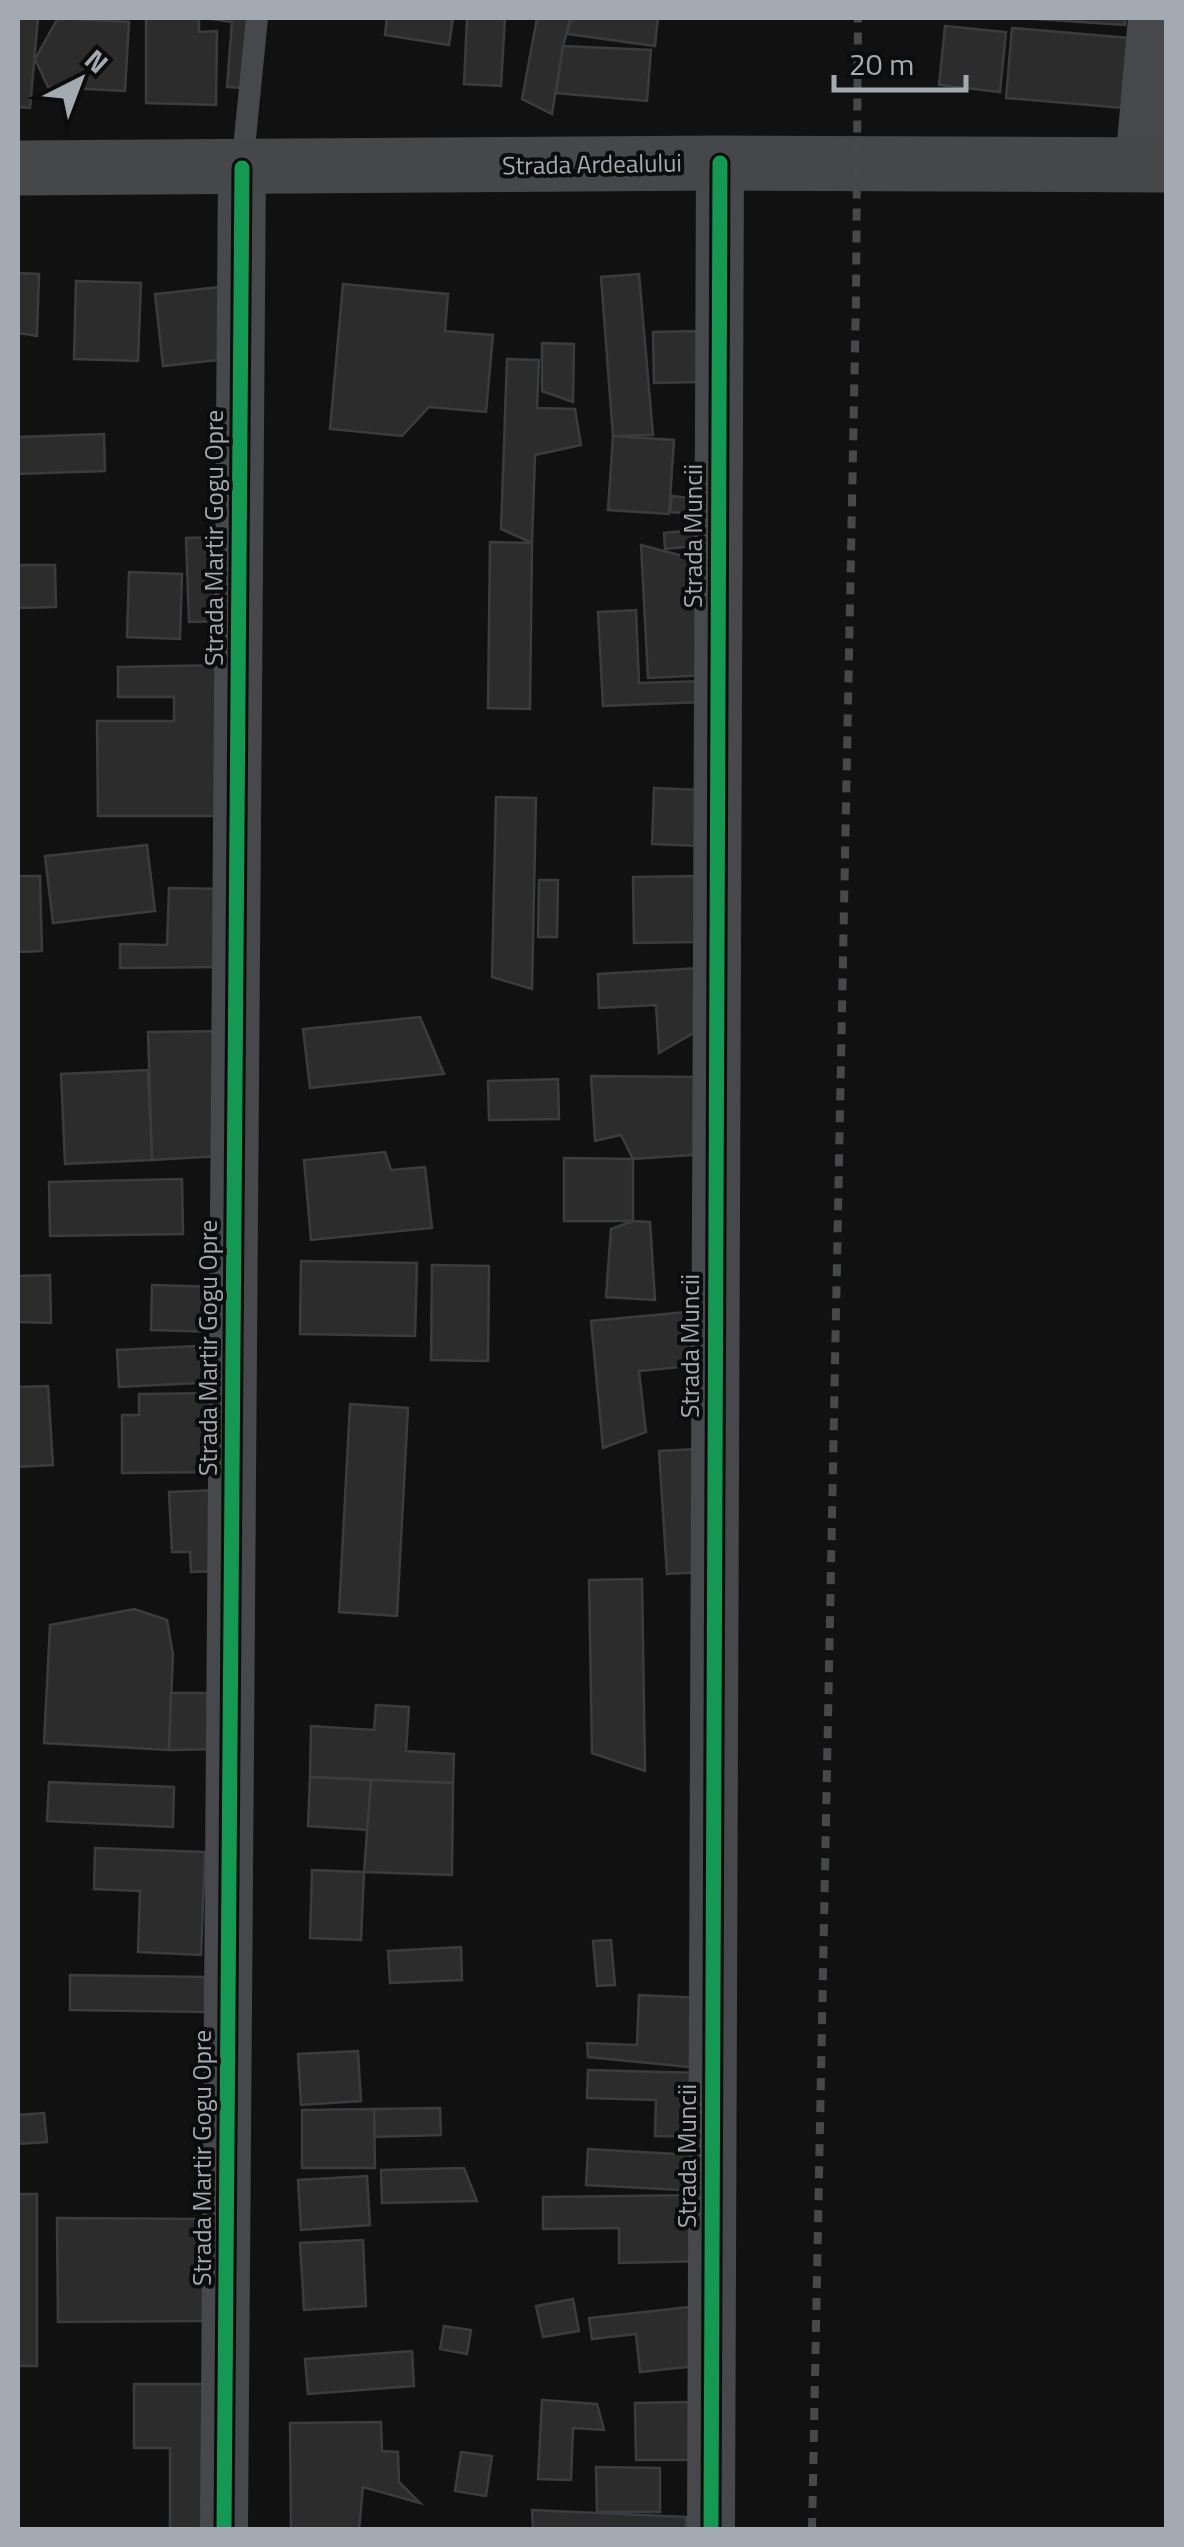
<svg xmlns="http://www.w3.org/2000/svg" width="1184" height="2547" font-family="'Titillium Web',sans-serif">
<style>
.building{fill:#2c2c2d;stroke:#3a3c3e;stroke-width:2.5}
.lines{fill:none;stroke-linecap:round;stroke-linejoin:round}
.lane{stroke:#46484b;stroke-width:22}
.street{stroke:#46484b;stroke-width:48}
.secondary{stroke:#454749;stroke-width:55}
.rail{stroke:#47484a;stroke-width:8;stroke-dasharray:12 10;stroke-linecap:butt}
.cycleway-casing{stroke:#0c0c0d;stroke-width:21}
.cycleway{stroke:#139951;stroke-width:15}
.labels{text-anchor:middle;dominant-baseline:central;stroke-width:8;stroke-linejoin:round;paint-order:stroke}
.street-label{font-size:25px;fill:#a4aab2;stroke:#0c0c0d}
</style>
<rect width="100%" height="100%" fill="#111112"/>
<!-- building -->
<g class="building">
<path d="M 18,18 L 38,18 L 30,108 L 18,107 Z"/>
<path d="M 58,18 L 129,22 L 125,91 L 48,87 L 35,59 Z"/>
<path d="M 146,18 L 199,18 L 199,32 L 217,31 L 216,105 L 146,103 Z"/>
<path d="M 205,18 L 250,18 L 245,88 L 227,87 L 232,22 Z"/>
<path d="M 387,18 L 453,18 L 449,45 L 385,35 Z"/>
<path d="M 467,18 L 505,18 L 501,86 L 464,84 Z"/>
<path d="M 537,18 L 571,18 L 563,46 L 552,114 L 522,99 Z"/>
<path d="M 571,18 L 658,18 L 655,46 L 567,34 Z"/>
<path d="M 1020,18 L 1125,18 L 1125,25 Z"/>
<path d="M 945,26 L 1006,32 L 1000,92 L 939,85 Z"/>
<path d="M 1012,28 L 1129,38 L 1123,108 L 1006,98 Z"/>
<path d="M 563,46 L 651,50 L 647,101 L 556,93 Z"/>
<path d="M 18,273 L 39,274 L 37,336 L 18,333 Z"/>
<path d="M 639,274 L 653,435 L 613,436 L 601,277 Z"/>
<path d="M 76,281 L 141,283 L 138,361 L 74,359 Z"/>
<path d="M 343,284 L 448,294 L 445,331 L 493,335 L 486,412 L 429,407 L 402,436 L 330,429 Z"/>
<path d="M 220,287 L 228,359 L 163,366 L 155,294 Z"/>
<path d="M 698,331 L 699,382 L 654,383 L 653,332 Z"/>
<path d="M 542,343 L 574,344 L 573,402 L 542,391 Z"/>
<path d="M 507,359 L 539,360 L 537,408 L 575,409 L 581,445 L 535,455 L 532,543 L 501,529 Z"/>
<path d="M 104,434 L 105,471 L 18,474 L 18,437 Z"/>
<path d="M 613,436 L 674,440 L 669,514 L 608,510 Z"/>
<path d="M 672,496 L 701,499 L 700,514 L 670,512 Z"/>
<path d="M 695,530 L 696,546 L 665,549 L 664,533 Z"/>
<path d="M 221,537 L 224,621 L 189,622 L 186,538 Z"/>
<path d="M 490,542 L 532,543 L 530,709 L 488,708 Z"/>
<path d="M 641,545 L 702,561 L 708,675 L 648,678 Z"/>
<path d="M 18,565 L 55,565 L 56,607 L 18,608 Z"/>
<path d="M 129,572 L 182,574 L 180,639 L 127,637 Z"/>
<path d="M 636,610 L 639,683 L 702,681 L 703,702 L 603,706 L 598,612 Z"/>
<path d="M 223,665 L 221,816 L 98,816 L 97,721 L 174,721 L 174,697 L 118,697 L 118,667 Z"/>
<path d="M 654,788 L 702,790 L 700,846 L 652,844 Z"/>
<path d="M 496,797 L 536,798 L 532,989 L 492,977 Z"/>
<path d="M 147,845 L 155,911 L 53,923 L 45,856 Z"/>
<path d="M 18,876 L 40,876 L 42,951 L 18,952 Z"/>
<path d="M 695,876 L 696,942 L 634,943 L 633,877 Z"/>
<path d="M 539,880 L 558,880 L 557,937 L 538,937 Z"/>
<path d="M 169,888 L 225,889 L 224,967 L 120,968 L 120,944 L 167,945 Z"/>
<path d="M 700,968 L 704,1027 L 659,1053 L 656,1005 L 599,1008 L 598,974 Z"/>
<path d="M 420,1017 L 444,1074 L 310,1088 L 303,1029 Z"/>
<path d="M 226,1031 L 220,1156 L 152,1160 L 148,1032 Z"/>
<path d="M 148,1070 L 152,1160 L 65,1164 L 61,1074 Z"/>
<path d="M 591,1076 L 700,1077 L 706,1154 L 633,1159 L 621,1135 L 595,1141 Z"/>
<path d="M 558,1079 L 559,1119 L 489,1120 L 488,1081 Z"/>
<path d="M 385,1152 L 391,1170 L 425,1167 L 432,1228 L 311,1240 L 304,1160 Z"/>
<path d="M 564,1158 L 633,1159 L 633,1221 L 564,1221 Z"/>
<path d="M 182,1179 L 183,1234 L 50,1236 L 49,1182 Z"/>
<path d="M 633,1221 L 650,1222 L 655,1300 L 606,1297 L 611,1229 Z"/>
<path d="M 301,1261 L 417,1263 L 415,1336 L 300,1334 Z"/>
<path d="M 432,1265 L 489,1266 L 488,1361 L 431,1360 Z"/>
<path d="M 50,1275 L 51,1323 L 18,1322 L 18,1276 Z"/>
<path d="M 152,1285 L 218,1287 L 217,1332 L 151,1330 Z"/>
<path d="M 696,1311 L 701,1365 L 639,1371 L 646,1432 L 603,1448 L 591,1321 Z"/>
<path d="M 215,1345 L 218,1382 L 119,1387 L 117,1350 Z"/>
<path d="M 48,1386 L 53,1465 L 18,1467 L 18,1387 Z"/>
<path d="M 220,1393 L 220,1472 L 122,1473 L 122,1415 L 139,1415 L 139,1394 Z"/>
<path d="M 350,1404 L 408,1408 L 397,1616 L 339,1612 Z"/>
<path d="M 696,1449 L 703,1572 L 667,1574 L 659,1451 Z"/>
<path d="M 219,1490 L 222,1571 L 191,1572 L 190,1552 L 172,1552 L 169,1492 Z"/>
<path d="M 642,1579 L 645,1771 L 592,1753 L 589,1580 Z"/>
<path d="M 134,1609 L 167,1620 L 173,1654 L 169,1750 L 44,1743 L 50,1625 Z"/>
<path d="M 171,1693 L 217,1693 L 217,1749 L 169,1750 Z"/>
<path d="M 376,1705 L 409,1707 L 406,1751 L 454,1754 L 453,1783 L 310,1777 L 311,1726 L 374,1730 Z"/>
<path d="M 310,1777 L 371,1780 L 368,1830 L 308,1826 Z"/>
<path d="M 371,1780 L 453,1783 L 452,1875 L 364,1872 Z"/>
<path d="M 49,1782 L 174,1787 L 173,1827 L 47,1821 Z"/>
<path d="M 95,1848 L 205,1852 L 201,1955 L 138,1952 L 140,1891 L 94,1889 Z"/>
<path d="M 312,1870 L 364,1872 L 361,1940 L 310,1938 Z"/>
<path d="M 611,1940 L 615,1985 L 597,1986 L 593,1941 Z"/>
<path d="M 461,1947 L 462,1980 L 390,1983 L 388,1951 Z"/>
<path d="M 70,1975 L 205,1977 L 205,2012 L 70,2010 Z"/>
<path d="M 639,1995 L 702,1998 L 699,2068 L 588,2057 L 587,2043 L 637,2045 Z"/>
<path d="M 358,2051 L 361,2101 L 301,2105 L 298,2054 Z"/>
<path d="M 588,2070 L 702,2073 L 701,2137 L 655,2136 L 656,2100 L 587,2098 Z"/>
<path d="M 440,2108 L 441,2135 L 374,2137 L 374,2109 Z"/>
<path d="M 374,2109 L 375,2168 L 302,2168 L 302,2110 Z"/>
<path d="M 44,2113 L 47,2142 L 18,2144 L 18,2115 Z"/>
<path d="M 588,2149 L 694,2155 L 701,2191 L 586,2185 Z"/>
<path d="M 464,2168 L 477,2201 L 382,2203 L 381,2170 Z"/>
<path d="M 367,2176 L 370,2225 L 301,2230 L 298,2180 Z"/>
<rect x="18" y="2194" width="19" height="172"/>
<path d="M 703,2195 L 704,2261 L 619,2263 L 619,2228 L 543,2229 L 543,2197 Z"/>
<path d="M 57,2218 L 205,2219 L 203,2321 L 58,2322 Z"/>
<path d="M 363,2240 L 366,2306 L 304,2310 L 300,2243 Z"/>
<path d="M 573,2299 L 579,2331 L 543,2337 L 536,2306 Z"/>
<path d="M 699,2306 L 706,2365 L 640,2372 L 636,2334 L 592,2339 L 589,2318 Z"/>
<path d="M 444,2326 L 471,2330 L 467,2354 L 440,2349 Z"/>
<path d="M 412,2351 L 414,2386 L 308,2394 L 305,2359 Z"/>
<path d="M 134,2384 L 203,2384 L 201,2530 L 170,2530 L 170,2448 L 134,2448 Z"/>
<path d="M 542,2400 L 597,2404 L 604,2430 L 573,2428 L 571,2480 L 538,2479 Z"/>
<path d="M 689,2402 L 690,2460 L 636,2460 L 635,2403 Z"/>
<path d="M 381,2422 L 382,2451 L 398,2452 L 399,2482 L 420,2503 L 363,2487 L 359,2530 L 291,2530 L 290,2423 Z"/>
<path d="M 461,2452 L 492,2456 L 486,2496 L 455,2491 Z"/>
<path d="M 596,2467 L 660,2468 L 660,2512 L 597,2512 Z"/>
<path d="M 532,2510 L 686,2517 L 686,2530 L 533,2530 Z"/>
</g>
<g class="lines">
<!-- lane -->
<path class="lane" d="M 242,168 L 257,18"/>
<!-- street -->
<g class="street">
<path d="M 1139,166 L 1152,18"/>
<path d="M 224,2530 L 242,168"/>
<path d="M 711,2530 L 720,163"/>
</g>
<!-- secondary -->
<path class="secondary" d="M 18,168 L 720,163 L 1166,165"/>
<!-- rail -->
<path class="rail" d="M 812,2530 L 856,299 L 858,18"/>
<!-- cycleway casing -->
<g class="cycleway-casing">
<g id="cycleway">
<path d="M 224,2530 L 242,168"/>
<path d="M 711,2530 L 720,163"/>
</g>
</g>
<!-- cycleway -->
<use href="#cycleway" class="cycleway"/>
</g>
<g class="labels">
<!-- street labels -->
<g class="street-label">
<text transform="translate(592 164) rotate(-1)">Strada Ardealului</text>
<text transform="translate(693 536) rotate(-90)">Strada Muncii</text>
<text transform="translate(214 538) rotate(-90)">Strada Martir Gogu Opre</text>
<text transform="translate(690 1346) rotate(-90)">Strada Muncii</text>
<text transform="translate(208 1348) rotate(-90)">Strada Martir Gogu Opre</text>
<text transform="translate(687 2156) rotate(-90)">Strada Muncii</text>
<text transform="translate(202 2158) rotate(-90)">Strada Martir Gogu Opre</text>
</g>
</g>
<!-- border -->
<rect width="1184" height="2547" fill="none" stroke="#a4aab2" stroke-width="40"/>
<!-- north arrow -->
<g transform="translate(80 80) rotate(42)" stroke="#0c0c0d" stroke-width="8" paint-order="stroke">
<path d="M0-8L18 38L0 25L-18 38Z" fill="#a4aab2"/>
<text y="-15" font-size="28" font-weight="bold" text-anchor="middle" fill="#a4aab2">N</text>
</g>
<!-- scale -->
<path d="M834 75v15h132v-15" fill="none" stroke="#a4aab2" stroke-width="5"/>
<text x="849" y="75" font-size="30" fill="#a4aab2" stroke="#0c0c0d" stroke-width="8" paint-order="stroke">20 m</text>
</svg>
